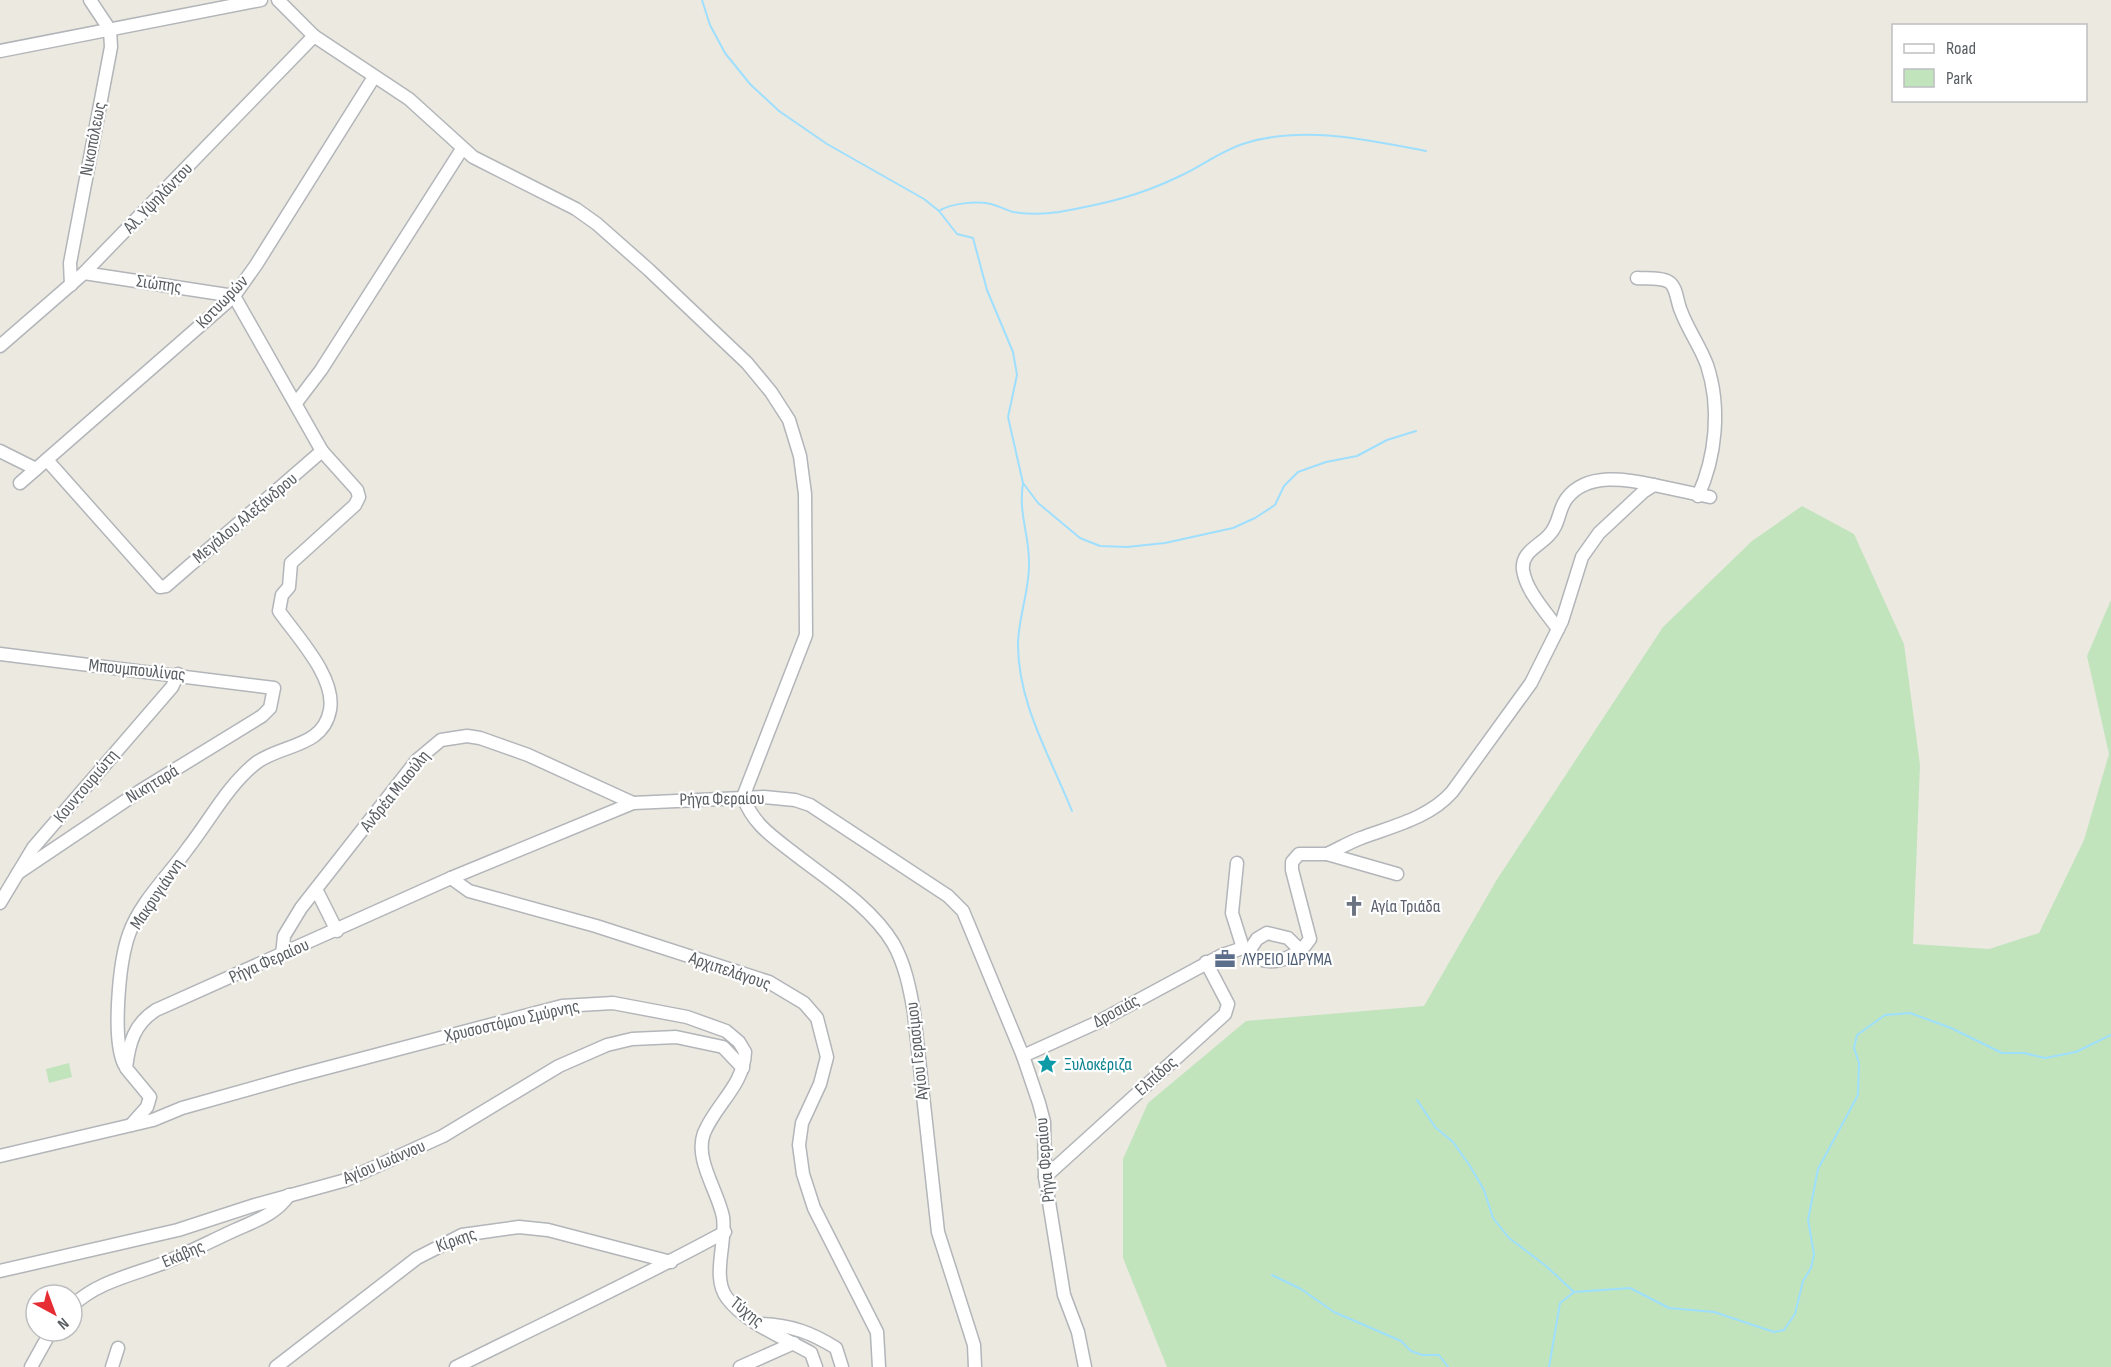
<svg xmlns="http://www.w3.org/2000/svg" width="2111" height="1367" font-family="'Sofia Sans Condensed',sans-serif">
<style>
.green{fill:#c1e4bd}
.lines{fill:none;stroke-linecap:round;stroke-linejoin:round}
.stream{stroke:#9fdffe;stroke-width:2}
.minor-casing{stroke:#b2b5b9;stroke-width:15}
.minor{stroke:#fff;stroke-width:12}
.labels{text-anchor:middle;dominant-baseline:central;stroke-width:4.5;stroke-linejoin:round;paint-order:stroke}
.street-label{font-size:18px;fill:#595e62;stroke:#fff}
.worship-label{font-size:18px;fill:#5b616d;stroke:#fff;text-anchor:start}
.service-label{font-size:18px;fill:#4e5e75;stroke:#fff;text-anchor:start}
.culture-label{font-size:18px;fill:#0d838f;stroke:#fff;text-anchor:start}
</style>
<rect width="100%" height="100%" fill="#ece9e1"/>
<!-- green -->
<g class="green">
<path d="M 1802,506 L 1854,534 L 1904,644 L 1920,765 L 1913,944 L 1989,949 L 2039,933 L 2084,840 L 2109,754 L 2087,656 L 2111,600 L 2111,1367 L 1167,1367 L 1123,1258 L 1123,1159 L 1148,1103 L 1246,1021 L 1424,1006 L 1496,881 L 1663,627 L 1752,541 Z"/>
<path d="M 69,1063 L 72,1077 L 49,1083 L 46,1069 Z"/>
</g>
<g class="lines">
<!-- stream -->
<g class="stream">
<path d="M 702,0 L 710,25 L 725,53 L 750,84 L 779,111 L 827,144 L 924,199 L 939,211 L 957,234 L 973,238 L 987,290 L 1013,352 L 1017,375 L 1008,417 L 1023,483 L 1038,503 L 1080,538 L 1100,546 L 1127,547 L 1165,543 L 1233,528 L 1255,518 L 1275,505 L 1284,486 L 1298,472 L 1326,462 L 1357,456 L 1387,440 L 1416,431"/>
<path d="M 939,211 C 951,203 976,201 991,204 C 999,206 1006,210 1013,212 C 1027,214 1045,214 1059,212 C 1104,204 1139,196 1180,176 C 1202,166 1222,150 1246,143 C 1304,125 1368,140 1426,151"/>
<path d="M 1023,483 C 1018,515 1030,536 1029,565 C 1029,591 1019,616 1018,642 C 1017,702 1050,756 1072,811"/>
<path d="M 1417,1100 L 1435,1127 L 1453,1142 L 1470,1166 L 1484,1190 L 1493,1218 L 1509,1238 L 1546,1266 L 1574,1292"/>
<path d="M 1272,1275 L 1301,1289 L 1334,1312 L 1401,1341 L 1411,1351 L 1422,1355 L 1439,1355 L 1448,1367"/>
<path d="M 1549,1367 L 1560,1303 L 1574,1292 L 1630,1288 L 1669,1308 L 1714,1312 L 1774,1332 L 1784,1330 L 1795,1314 L 1803,1281 L 1811,1268 L 1814,1254 L 1808,1220 L 1818,1169 L 1858,1095 L 1859,1063 L 1854,1048 L 1857,1035 L 1885,1015 L 1910,1013 L 1951,1028 L 2002,1053 L 2024,1053 L 2045,1058 L 2076,1052 L 2111,1035"/>
</g>
<!-- minor casing -->
<g class="minor-casing">
<g id="minor">
<path d="M 278,0 L 314,36"/>
<path d="M 0,51 L 261,0"/>
<path d="M 1637,278 C 1646,279 1661,277 1669,282 C 1677,287 1677,303 1681,311 C 1688,330 1700,346 1707,365 C 1721,407 1716,457 1698,496"/>
<path d="M 71,285 L 70,263 L 111,47 L 110,30 L 90,0"/>
<path d="M 0,346 L 84,273 L 314,36 L 409,99 L 473,157 L 576,209 L 597,224 L 649,270 L 747,363 L 771,392 L 789,420 L 800,456 L 805,494 L 806,635 L 743,797"/>
<path d="M 296,403 L 321,370 L 462,149"/>
<path d="M 0,451 L 36,469"/>
<path d="M 47,460 L 160,587 L 166,586 L 322,451 L 234,296 L 84,273"/>
<path d="M 20,483 L 234,296 L 256,265 L 374,77"/>
<path d="M 1558,629 C 1546,612 1526,591 1523,570 C 1521,552 1538,547 1549,535 C 1560,524 1558,509 1567,498 C 1587,472 1627,479 1654,485"/>
<path d="M 0,654 L 274,688 L 270,708 L 262,716 L 140,791 L 18,873"/>
<path d="M 743,797 C 753,823 769,834 791,851 C 825,878 870,905 893,943 C 905,964 910,989 914,1013 L 938,1232 L 974,1345 L 975,1367"/>
<path d="M 1327,854 C 1338,849 1350,842 1361,838 C 1393,826 1429,818 1452,792 L 1531,683 L 1562,621 L 1582,557 L 1599,533 L 1643,492 L 1654,485 L 1710,497"/>
<path d="M 1237,863 L 1232,913 L 1243,948"/>
<path d="M 451,878 L 469,891 L 596,926 L 769,982 L 804,1003 L 817,1018 L 827,1057 L 820,1084 L 802,1123 L 799,1145 L 803,1174 L 814,1208 L 877,1332 L 879,1367"/>
<path d="M 316,889 L 337,931"/>
<path d="M 0,903 L 33,848 L 172,687 L 178,674"/>
<path d="M 1249,951 L 1257,939 L 1267,933 L 1288,938 L 1299,949"/>
<path d="M 282,955 L 284,936 L 301,908 L 417,760 L 441,740 L 467,736 L 480,738 L 528,755 L 633,803"/>
<path d="M 1023,1056 L 1096,1023 L 1222,955 L 1243,948 C 1249,951 1253,957 1259,959 C 1277,966 1300,955 1310,939 L 1292,870 L 1292,862 L 1299,854 L 1327,854 L 1397,874"/>
<path d="M 124,1064 C 112,1038 119,962 129,934 C 140,902 169,875 188,848 C 210,820 228,785 256,763 C 281,744 323,748 330,710 C 336,677 297,637 279,611 L 282,595 L 289,587 L 291,563 L 355,505 L 359,497 L 357,490 L 322,451"/>
<path d="M 131,1125 L 147,1107 L 150,1097 L 126,1068 C 129,1043 134,1024 156,1010 L 451,878 L 633,803 L 764,797 L 795,800 L 810,805 L 948,896 L 963,911 L 1023,1056 L 1039,1103 L 1044,1122 L 1045,1177 L 1064,1295 L 1078,1332 L 1085,1367"/>
<path d="M 0,1156 L 153,1120 L 182,1108 L 296,1076 L 562,1006 L 613,1003 L 687,1017 L 726,1031 L 739,1042 L 745,1052 C 744,1085 716,1104 704,1133 C 694,1159 718,1191 723,1217 C 727,1242 711,1277 727,1298 C 747,1324 783,1337 811,1353 L 816,1367"/>
<path d="M 1045,1177 L 1225,1014 L 1228,1004 L 1206,962"/>
<path d="M 0,1271 L 178,1230 L 255,1205 L 346,1180 L 443,1136 L 559,1066 L 607,1045 L 632,1039 L 676,1037 L 723,1047 L 743,1068"/>
<path d="M 72,1306 C 97,1282 132,1275 164,1263 C 188,1253 211,1241 235,1230 C 255,1221 276,1214 289,1195"/>
<path d="M 762,1324 C 791,1325 812,1333 836,1348 L 842,1367"/>
<path d="M 31,1367 L 51,1331"/>
<path d="M 112,1367 L 118,1348"/>
<path d="M 276,1367 L 417,1258 L 462,1235 L 519,1227 L 548,1230 L 671,1262"/>
<path d="M 456,1367 C 546,1322 637,1280 725,1232"/>
<path d="M 740,1367 L 794,1343"/>
</g>
</g>
<!-- minor -->
<use href="#minor" class="minor"/>
</g>
<!-- icons -->
<defs>
<g id="church-bare" transform="scale(1.62)"><path d="M-1.2-6h2.4v3.5h3.3v2.4h-3.3V6h-2.4V-.1h-3.3v-2.4h3.3Z" fill="#6b7280" stroke="#fff" stroke-width="2.5" paint-order="stroke"/></g>
<g id="office-bare" transform="scale(1.62)"><path d="M-6-3h4V-5.5h4V-3h4V5H-6ZM-1-4.5V-3h2v-1.5ZM-6 0V1H6V0Z" fill="#5c6f8a" stroke="#fff" stroke-width="2.5" paint-order="stroke"/></g>
<g id="sight-bare" transform="scale(1.62)"><path d="M0-6L1.8-2.2L6-1.7L2.9 1.2L3.7 5.4L0 3.3L-3.7 5.4L-2.9 1.2L-6-1.7L-1.8-2.2Z" fill="#0f9aa8" stroke="#fff" stroke-width="2.5" paint-order="stroke"/></g>
</defs>
<g fill-rule="evenodd">
<use href="#church-bare" x="1354" y="906"/>
<use href="#office-bare" x="1225" y="959"/>
<use href="#sight-bare" x="1047" y="1064"/>
</g>
<g class="labels">
<!-- street labels -->
<g class="street-label">
<text transform="translate(93 139) rotate(-79)">Νικοπόλεως</text>
<text transform="translate(158 198) rotate(-46)">Αλ. Υψηλάντου</text>
<text transform="translate(159 284) rotate(8)">Σιώπης</text>
<text transform="translate(222 302) rotate(-46)">Κοτυωρών</text>
<text transform="translate(245 518) rotate(-40)">Μεγάλου Αλεξάνδρου</text>
<text transform="translate(137 670) rotate(6)">Μπουμπουλίνας</text>
<text transform="translate(152 784) rotate(-31)">Νικηταρά</text>
<text transform="translate(86 786) rotate(-50)">Κουντουριώτη</text>
<text transform="translate(395 791) rotate(-51)">Ανδρέα Μιαούλη</text>
<text transform="translate(722 799) rotate(-1)">Ρήγα Φεραίου</text>
<text transform="translate(157 894) rotate(-56)">Μακρυγιάννη</text>
<text transform="translate(269 961) rotate(-24)">Ρήγα Φεραίου</text>
<text transform="translate(730 971) rotate(19)">Αρχιπελάγους</text>
<text transform="translate(1116 1011) rotate(-29)">Δροσιάς</text>
<text transform="translate(512 1021) rotate(-13)">Χρυσοστόμου Σμύρνης</text>
<text transform="translate(917 1051) rotate(-96)">Αγίου Γερασίμου</text>
<text transform="translate(1156 1076) rotate(-42)">Ελπίδος</text>
<text transform="translate(1045 1160) rotate(-95)">Ρήγα Φεραίου</text>
<text transform="translate(384 1162) rotate(-23)">Αγίου Ιωάννου</text>
<text transform="translate(456 1240) rotate(-20)">Κίρκης</text>
<text transform="translate(183 1254) rotate(-23)">Εκάβης</text>
<text transform="translate(747 1312) rotate(38)">Τύχης</text>
</g>
<!-- worship labels -->
<g class="worship-label">
<text x="1371" y="906">Αγία Τριάδα</text>
</g>
<!-- service labels -->
<g class="service-label">
<text x="1242" y="959">ΛΥΡΕΙΟ ΙΔΡΥΜΑ</text>
</g>
<!-- culture labels -->
<g class="culture-label">
<text x="1064" y="1064">Ξυλοκέριζα</text>
</g>
</g>
<!-- legend -->
<rect x="1892" y="24" width="195" height="78" fill="#ffffff" stroke="#bdbfc0" stroke-width="1.5"/>
<rect x="1904" y="44" width="30" height="9" fill="#ffffff" stroke="#bdbfc0" stroke-width="1.5"/>
<text x="1946" y="54" font-size="18" fill="#595e62">Road</text>
<rect x="1904" y="69" width="30" height="18" fill="#c1e4bd" stroke="#bdbfc0" stroke-width="1.5"/>
<text x="1946" y="84" font-size="18" fill="#595e62">Park</text>
<!-- north arrow -->
<g transform="translate(54 1313) rotate(139)"><circle r="28" fill="#ffffff" stroke="#bdbfc0" stroke-width="1.5"/>
<path d="M0-4.5L10 22L0 15L-10 22Z" fill="#e62d33"/>
<text y="-9" font-size="16" font-weight="bold" text-anchor="middle" fill="#595e62">N</text>
</g>
</svg>
